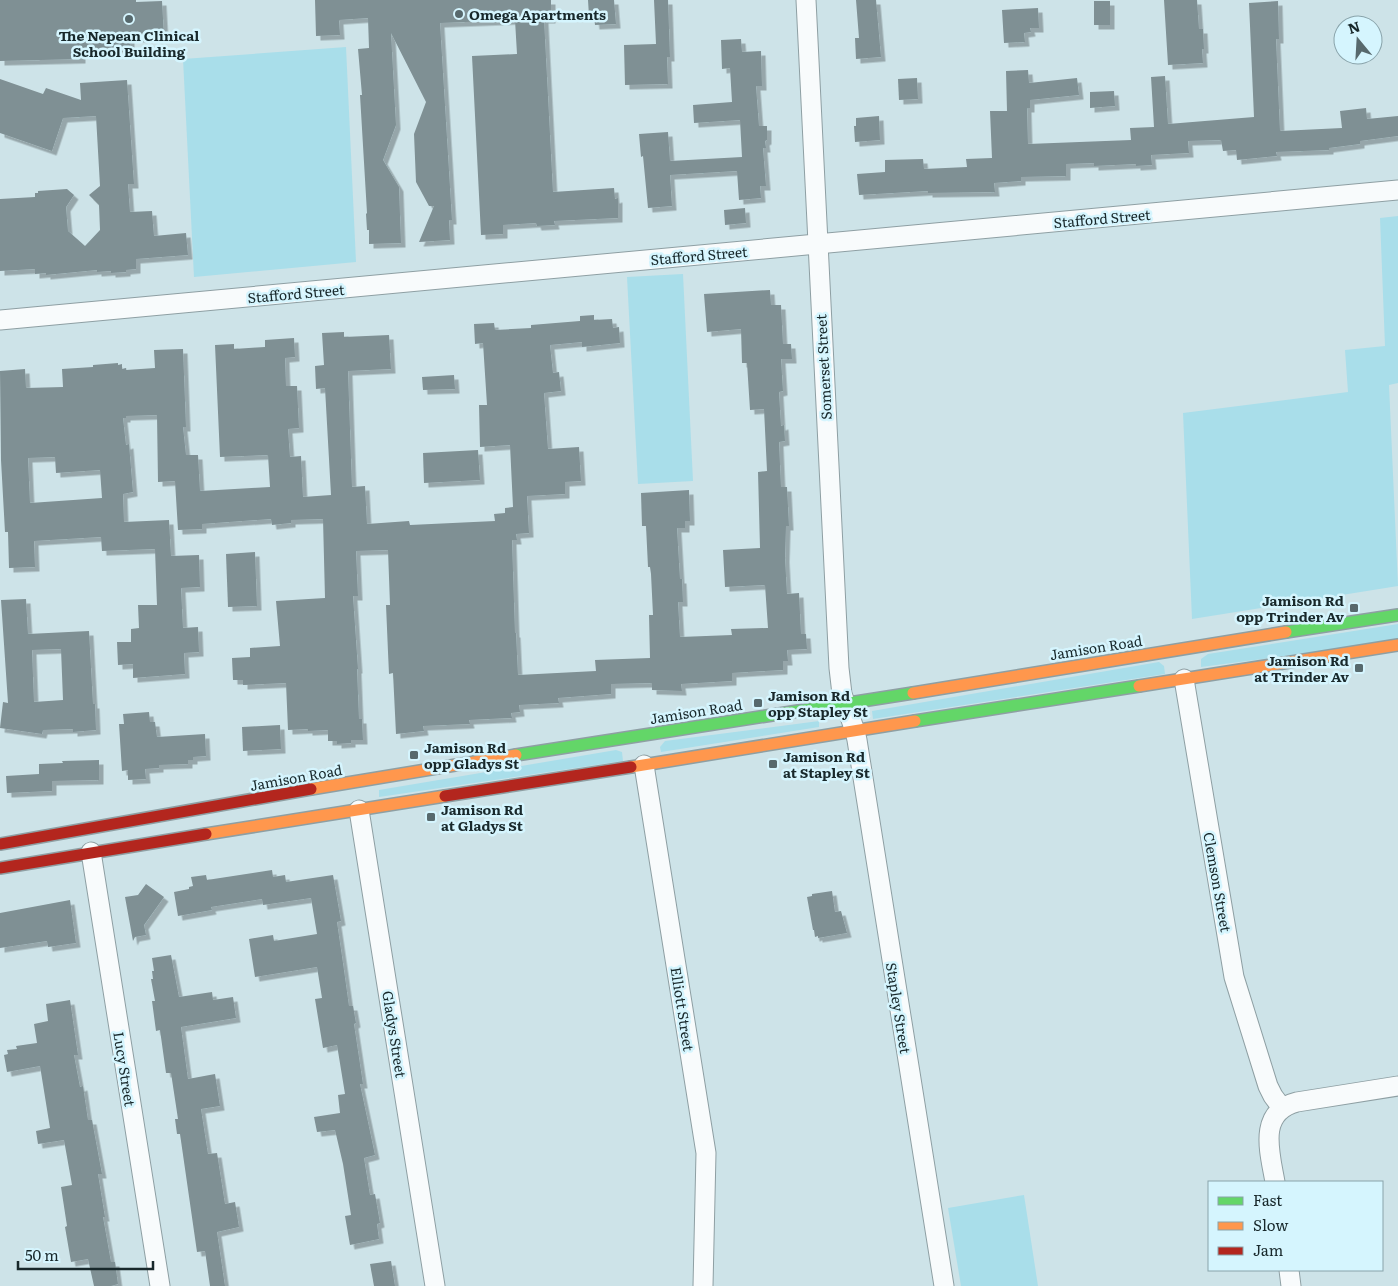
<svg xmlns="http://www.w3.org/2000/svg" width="1398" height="1286" font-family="Literata,serif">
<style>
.green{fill:#a9deea}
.building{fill:#7f9094;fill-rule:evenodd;filter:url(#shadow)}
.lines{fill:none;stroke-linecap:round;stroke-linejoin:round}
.street-casing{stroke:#8e9fa3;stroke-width:21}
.fast-casing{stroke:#8e9fa3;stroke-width:14}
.slow-casing{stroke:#8e9fa3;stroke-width:14}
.jam-casing{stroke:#8e9fa3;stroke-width:14}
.street{stroke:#f8fbfc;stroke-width:19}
.fast{stroke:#63d668;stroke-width:11}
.slow{stroke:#ff974d;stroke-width:11}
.jam{stroke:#b3261e;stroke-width:11}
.poi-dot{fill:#57696d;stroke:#d5f5fe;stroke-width:2}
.labels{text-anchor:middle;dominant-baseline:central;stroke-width:5;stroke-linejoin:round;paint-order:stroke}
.poi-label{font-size:14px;font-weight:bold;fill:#18282b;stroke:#d5f5fe;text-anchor:start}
.street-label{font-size:14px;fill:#18282b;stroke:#d5f5fe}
</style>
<defs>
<filter id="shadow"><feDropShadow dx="4.5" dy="4.5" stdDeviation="0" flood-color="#0004"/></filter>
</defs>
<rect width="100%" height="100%" fill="#cde3e8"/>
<!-- green -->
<g class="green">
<path d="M 346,47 L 356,262 L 194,277 L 183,59 Z"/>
<path d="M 1398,216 L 1398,383 L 1389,385 L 1398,586 L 1192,619 L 1183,413 L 1348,392 L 1345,350 L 1385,346 L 1380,218 Z"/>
<path d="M 683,274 L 693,481 L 638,484 L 627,277 Z"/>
<path d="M 1398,624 L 1398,641 L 1201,667 L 1201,659 L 1208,654 Z"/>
<path d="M 1159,662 L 1164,666 L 1165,674 L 873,719 L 872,711 Z"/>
<path d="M 819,721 L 819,727 L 661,752 L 660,747 L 665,741 Z"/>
<path d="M 616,750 L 622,752 L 623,761 L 379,797 L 379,790 Z"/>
<path d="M 1024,1195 L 1038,1286 L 961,1286 L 948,1208 Z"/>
</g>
<!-- building -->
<g class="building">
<path d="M 0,0 L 136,0 L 136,2 L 162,1 L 164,37 L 130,38 L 130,47 L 81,50 L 81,59 L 0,61 Z"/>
<path d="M 315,0 L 551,0 L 551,19 L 544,19 L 553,192 L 614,188 L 615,199 L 618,198 L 618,218 L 554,221 L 555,225 L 537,226 L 536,223 L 503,225 L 503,234 L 481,235 L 472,56 L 517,54 L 515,20 L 440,23 L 452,220 L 449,220 L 450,240 L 419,242 L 434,206 L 429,206 L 416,182 L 414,134 L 426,102 L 391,33 L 396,125 L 383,160 L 399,187 L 401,243 L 369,244 L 369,230 L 367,230 L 366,214 L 367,213 L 360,95 L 362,95 L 358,49 L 369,48 L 368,18 L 339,20 L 340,35 L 316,36 Z"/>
<path d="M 588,0 L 614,0 L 616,24 L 595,25 L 594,16 L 589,16 Z"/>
<path d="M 654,0 L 668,0 L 670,57 L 667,57 L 668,84 L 625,85 L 624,45 L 656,44 Z"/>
<path d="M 856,0 L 876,0 L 881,57 L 856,59 L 855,38 L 859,38 Z"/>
<path d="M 1164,0 L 1197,0 L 1199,29 L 1203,29 L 1204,49 L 1202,49 L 1203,63 L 1168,65 Z"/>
<rect x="1094" y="1" width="16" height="24"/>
<path d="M 1278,1 L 1279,39 L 1276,39 L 1280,131 L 1342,128 L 1340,111 L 1366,108 L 1367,119 L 1398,116 L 1398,136 L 1360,141 L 1360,144 L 1329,148 L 1329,150 L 1276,152 L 1277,156 L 1237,160 L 1236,150 L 1223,151 L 1221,140 L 1188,141 L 1189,153 L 1151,155 L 1152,165 L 1136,166 L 1136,164 L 1094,166 L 1094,163 L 1066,164 L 1066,176 L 1021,177 L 1021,181 L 994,183 L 995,192 L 928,193 L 928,191 L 859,195 L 857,174 L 885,172 L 885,160 L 923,159 L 924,169 L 967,167 L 966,159 L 992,158 L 990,111 L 1007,111 L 1006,71 L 1028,70 L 1029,83 L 1077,78 L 1079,95 L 1030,100 L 1030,108 L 1027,108 L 1028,144 L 1131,140 L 1130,128 L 1154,127 L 1151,77 L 1165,76 L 1168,124 L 1254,117 L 1249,3 Z"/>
<path d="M 1038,8 L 1039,28 L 1030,28 L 1031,32 L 1024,33 L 1025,42 L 1004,43 L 1002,10 Z"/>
<path d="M 741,39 L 742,52 L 761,51 L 762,86 L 756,86 L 759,126 L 767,126 L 767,140 L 765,141 L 766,148 L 763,148 L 766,186 L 760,186 L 761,198 L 739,200 L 737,171 L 670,175 L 672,206 L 648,208 L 643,156 L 641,157 L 639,134 L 668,132 L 670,161 L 742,157 L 740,120 L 694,123 L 693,105 L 732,102 L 730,68 L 722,69 L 721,40 Z"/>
<path d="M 917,78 L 918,99 L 899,100 L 898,79 Z"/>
<path d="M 0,79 L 43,94 L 46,88 L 81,100 L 80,83 L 127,80 L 134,184 L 128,184 L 130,212 L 152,211 L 154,236 L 186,233 L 188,255 L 136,259 L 136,269 L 126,270 L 126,272 L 111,273 L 111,271 L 97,272 L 97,270 L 46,275 L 46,273 L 35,274 L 35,269 L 0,271 L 0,199 L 35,197 L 35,193 L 38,193 L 38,191 L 67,189 L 74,195 L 66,207 L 68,231 L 85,246 L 100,230 L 99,205 L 89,195 L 100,186 L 96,116 L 63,118 L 52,151 L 0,133 Z"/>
<path d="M 1114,91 L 1115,106 L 1090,108 L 1090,92 Z"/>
<path d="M 879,116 L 880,140 L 855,142 L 854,126 L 856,126 L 856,118 Z"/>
<path d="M 745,208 L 746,223 L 725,225 L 724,210 Z"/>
<path d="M 770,290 L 771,305 L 781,305 L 783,344 L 791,344 L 792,359 L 781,359 L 783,391 L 779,392 L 781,426 L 784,425 L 785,441 L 779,442 L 781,487 L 787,487 L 789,526 L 786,526 L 785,558 L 787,594 L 799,593 L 801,634 L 806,634 L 807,649 L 787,650 L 788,661 L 783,661 L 783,670 L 732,673 L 732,681 L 681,684 L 682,691 L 652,690 L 652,683 L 611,684 L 611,694 L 558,698 L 559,703 L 519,705 L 520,712 L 511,713 L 512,718 L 469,720 L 470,724 L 423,726 L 424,731 L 396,734 L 393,673 L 389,674 L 388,652 L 386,605 L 390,605 L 388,550 L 356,551 L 358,596 L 353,596 L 358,669 L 357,669 L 359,719 L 362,719 L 363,740 L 351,740 L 351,743 L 337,744 L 337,741 L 328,741 L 328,730 L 308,731 L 308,729 L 288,730 L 286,683 L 243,685 L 243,680 L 233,680 L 232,658 L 250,657 L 250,648 L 280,646 L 276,601 L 325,598 L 323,519 L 291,520 L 291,523 L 272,525 L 271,519 L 202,524 L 202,529 L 178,530 L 175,481 L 158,482 L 157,415 L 126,416 L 126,418 L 123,418 L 126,445 L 129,444 L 133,492 L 123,494 L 124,522 L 169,520 L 171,556 L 199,555 L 200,587 L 181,588 L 183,628 L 198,627 L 199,652 L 184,653 L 185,674 L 133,678 L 133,664 L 118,665 L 117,642 L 131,642 L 131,629 L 139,628 L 138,605 L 157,605 L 155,549 L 102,551 L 101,537 L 34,541 L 35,567 L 9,568 L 8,532 L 5,532 L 1,460 L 0,371 L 25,369 L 26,388 L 63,387 L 62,369 L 93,367 L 93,365 L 118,363 L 118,365 L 122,364 L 122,369 L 126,368 L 126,370 L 155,368 L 154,350 L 183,349 L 186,427 L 183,427 L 186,455 L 198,455 L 200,491 L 270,487 L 268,455 L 220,457 L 215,345 L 234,344 L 234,349 L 265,347 L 265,340 L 294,338 L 295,357 L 285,358 L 286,386 L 297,386 L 299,428 L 288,429 L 290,457 L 301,456 L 303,497 L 331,495 L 325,388 L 316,389 L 315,366 L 324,365 L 322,333 L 344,332 L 344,337 L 389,335 L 391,369 L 348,371 L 352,487 L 365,486 L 367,524 L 409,521 L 410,525 L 495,521 L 494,514 L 505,513 L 505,508 L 513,507 L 510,445 L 480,447 L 479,405 L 487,405 L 483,343 L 475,344 L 474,324 L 494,323 L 495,330 L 531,328 L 531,325 L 580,321 L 580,316 L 594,315 L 594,320 L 612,319 L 613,328 L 619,327 L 620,343 L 582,347 L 582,342 L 550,345 L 553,373 L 559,372 L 561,391 L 544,393 L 548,449 L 579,447 L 581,481 L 565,482 L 565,494 L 527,496 L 529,533 L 516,534 L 517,540 L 512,540 L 515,633 L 516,633 L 518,675 L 596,671 L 595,660 L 650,658 L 649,615 L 653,615 L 651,574 L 650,567 L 648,567 L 646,526 L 642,526 L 641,493 L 689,490 L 690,521 L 685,521 L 685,528 L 677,528 L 680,579 L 682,579 L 683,602 L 678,602 L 680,637 L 732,635 L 731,629 L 768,628 L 765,585 L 725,587 L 723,550 L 760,548 L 758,472 L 767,471 L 764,409 L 750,410 L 747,363 L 742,363 L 741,329 L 707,332 L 704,294 ZM 55,457 L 56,473 L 100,470 L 102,498 L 30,503 L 28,458 Z"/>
<path d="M 454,375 L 455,389 L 423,390 L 422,377 Z"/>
<path d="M 478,450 L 480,480 L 424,483 L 423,453 Z"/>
<path d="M 255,552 L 257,606 L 228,607 L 226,554 Z"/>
<path d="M 26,599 L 28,634 L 89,631 L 93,704 L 95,704 L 96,730 L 73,732 L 73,729 L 43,730 L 42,734 L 0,728 L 3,702 L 8,703 L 1,600 ZM 61,649 L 63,700 L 34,702 L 32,650 Z"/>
<path d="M 149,712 L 150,722 L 155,722 L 157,737 L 205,734 L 206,756 L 193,757 L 193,760 L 188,760 L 188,764 L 159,765 L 159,768 L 145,769 L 146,779 L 128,780 L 128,770 L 122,771 L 119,724 L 124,724 L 123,714 Z"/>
<path d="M 280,725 L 281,749 L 243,751 L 242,727 Z"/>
<path d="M 99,760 L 99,780 L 52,781 L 52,791 L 7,793 L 6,776 L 39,774 L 39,764 L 63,763 L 62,761 Z"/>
<path d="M 272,870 L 273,877 L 285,875 L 286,882 L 333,875 L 341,921 L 337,922 L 343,963 L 349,1006 L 353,1006 L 356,1023 L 354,1024 L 363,1084 L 360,1084 L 375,1155 L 364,1158 L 370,1195 L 375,1194 L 380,1223 L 377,1224 L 379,1239 L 350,1245 L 345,1216 L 351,1215 L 343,1164 L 335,1130 L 317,1132 L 314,1117 L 340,1113 L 338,1095 L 345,1094 L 337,1045 L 323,1048 L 315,999 L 322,998 L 317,967 L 255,977 L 249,939 L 273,935 L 274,941 L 317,934 L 311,898 L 263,905 L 262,899 L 211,907 L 212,910 L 178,916 L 174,892 L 189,889 L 189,887 L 193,886 L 191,877 L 206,875 L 207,880 Z"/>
<path d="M 146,884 L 164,897 L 144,925 L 146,935 L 135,937 L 133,941 L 125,897 L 138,895 Z"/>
<path d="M 832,891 L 835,912 L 841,911 L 847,933 L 818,938 L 818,936 L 815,937 L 814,930 L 813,930 L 807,897 L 812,896 L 812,894 Z"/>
<path d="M 70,900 L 76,943 L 48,947 L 47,941 L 0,948 L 0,913 Z"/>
<path d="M 171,955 L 179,997 L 212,992 L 213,1000 L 233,997 L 236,1018 L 181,1027 L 188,1079 L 215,1074 L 220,1106 L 201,1109 L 208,1154 L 217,1153 L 225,1204 L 235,1202 L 239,1227 L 217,1232 L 225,1286 L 210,1286 L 205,1251 L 197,1252 L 180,1134 L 177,1134 L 175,1119 L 178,1119 L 171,1073 L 166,1073 L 160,1030 L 156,1031 L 152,1001 L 155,1001 L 151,979 L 153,979 L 152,971 L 154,971 L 152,958 Z"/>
<path d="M 70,1000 L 78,1055 L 74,1055 L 80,1087 L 83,1086 L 88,1120 L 92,1120 L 99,1158 L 102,1174 L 98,1174 L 105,1217 L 103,1217 L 111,1262 L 115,1262 L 118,1284 L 111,1286 L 94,1286 L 88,1259 L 71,1262 L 65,1227 L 67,1226 L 61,1187 L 72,1185 L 64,1140 L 38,1144 L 36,1131 L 50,1128 L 40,1066 L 7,1072 L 4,1055 L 8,1054 L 7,1050 L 17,1049 L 16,1046 L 37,1043 L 34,1024 L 48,1021 L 46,1004 Z"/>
<path d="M 391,1261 L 395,1286 L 374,1286 L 370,1264 Z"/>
</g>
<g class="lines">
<!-- street casing -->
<g class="street-casing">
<g id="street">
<path d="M 806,0 L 839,668 L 842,694 L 855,731 L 857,740 L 944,1286"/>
<path d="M 0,320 L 1398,190"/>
<path d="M 1184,679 L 1234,977 L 1268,1086 L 1273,1096 L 1282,1108"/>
<path d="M 644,765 L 706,1153 L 703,1286"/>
<path d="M 359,810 L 435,1286"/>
<path d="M 91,852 L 160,1286"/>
<path d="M 1275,1182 C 1270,1153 1257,1112 1297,1102 L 1398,1086"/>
<path d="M 1289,1270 L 1291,1286"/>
</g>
</g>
<!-- fast casing -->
<g class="fast-casing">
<g id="fast">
<path d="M 1286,632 L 1398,615"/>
<path d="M 915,721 L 1139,686"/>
<path d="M 516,755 L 913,693"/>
</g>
</g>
<!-- slow casing -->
<g class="slow-casing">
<g id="slow">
<path d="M 1139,686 L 1398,645"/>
<path d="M 913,693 L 1286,632"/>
<path d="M 631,767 L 915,721"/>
<path d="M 311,789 L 516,755"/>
<path d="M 206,834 L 445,796"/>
</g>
</g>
<!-- jam casing -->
<g class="jam-casing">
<g id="jam">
<path d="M 445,796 L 631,767"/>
<path d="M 0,844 L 311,789"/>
<path d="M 0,868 L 206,834"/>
</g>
</g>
<!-- street -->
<use href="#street" class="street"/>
<!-- fast -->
<use href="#fast" class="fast"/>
<!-- slow -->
<use href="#slow" class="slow"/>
<!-- jam -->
<use href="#jam" class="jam"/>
</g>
<!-- markers -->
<g class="poi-dot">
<circle cx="459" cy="14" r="5"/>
<circle cx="129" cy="19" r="5"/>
<rect x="1349" y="603" width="10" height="10" rx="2.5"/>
<rect x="1354" y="663" width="10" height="10" rx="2.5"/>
<rect x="753" y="698" width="10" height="10" rx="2.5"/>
<rect x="409" y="750" width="10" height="10" rx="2.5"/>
<rect x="768" y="759" width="10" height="10" rx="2.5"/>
<rect x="426" y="812" width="10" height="10" rx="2.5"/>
</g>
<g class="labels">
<!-- poi labels -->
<g class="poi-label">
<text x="469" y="14">Omega Apartments</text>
<text x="129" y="35" text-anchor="middle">The Nepean Clinical<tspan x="129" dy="16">School Building</tspan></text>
<text x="1344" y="600" text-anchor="end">Jamison Rd<tspan x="1344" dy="16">opp Trinder Av</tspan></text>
<text x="1349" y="660" text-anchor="end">Jamison Rd<tspan x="1349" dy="16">at Trinder Av</tspan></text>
<text x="768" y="695">Jamison Rd<tspan x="768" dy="16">opp Stapley St</tspan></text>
<text x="424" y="747">Jamison Rd<tspan x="424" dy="16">opp Gladys St</tspan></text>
<text x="783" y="756">Jamison Rd<tspan x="783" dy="16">at Stapley St</tspan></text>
<text x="441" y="809">Jamison Rd<tspan x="441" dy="16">at Gladys St</tspan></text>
</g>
<!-- street labels -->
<g class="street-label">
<text transform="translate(1102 218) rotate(-5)">Stafford Street</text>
<text transform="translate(699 255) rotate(-5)">Stafford Street</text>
<text transform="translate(296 293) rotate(-5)">Stafford Street</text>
<text transform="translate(823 367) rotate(-93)">Somerset Street</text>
<text transform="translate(1096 647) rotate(-9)">Jamison Road</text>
<text transform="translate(696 711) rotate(-9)">Jamison Road</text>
<text transform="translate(296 777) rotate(-10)">Jamison Road</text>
<text transform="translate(1218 882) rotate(80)">Clemson Street</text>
<text transform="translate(899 1008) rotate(81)">Stapley Street</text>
<text transform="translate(683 1009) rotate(81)">Elliott Street</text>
<text transform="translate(395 1034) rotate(81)">Gladys Street</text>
<text transform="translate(125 1069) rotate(81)">Lucy Street</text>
</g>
</g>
<!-- legend -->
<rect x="1208" y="1181" width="175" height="90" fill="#d5f5fe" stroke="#89a3aa"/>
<rect x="1218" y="1197" width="25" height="8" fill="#63d668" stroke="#89a3aa"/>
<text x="1253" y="1206" font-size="15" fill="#18282b">Fast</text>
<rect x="1218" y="1222" width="25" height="8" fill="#ff974d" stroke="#89a3aa"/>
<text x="1253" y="1231" font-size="15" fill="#18282b">Slow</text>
<rect x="1218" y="1247" width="25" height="8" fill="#b3261e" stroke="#89a3aa"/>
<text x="1253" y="1256" font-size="15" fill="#18282b">Jam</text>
<!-- north arrow -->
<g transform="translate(1358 40) rotate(342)"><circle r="24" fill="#d5f5fe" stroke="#89a3aa"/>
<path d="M0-4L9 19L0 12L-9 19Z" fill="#57696d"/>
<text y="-8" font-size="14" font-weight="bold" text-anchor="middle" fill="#18282b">N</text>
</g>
<!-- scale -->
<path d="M18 1261v8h135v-8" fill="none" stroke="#18282b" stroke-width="2.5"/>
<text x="25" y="1261" font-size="15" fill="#18282b" stroke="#d5f5fe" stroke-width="4" paint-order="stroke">50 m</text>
</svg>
